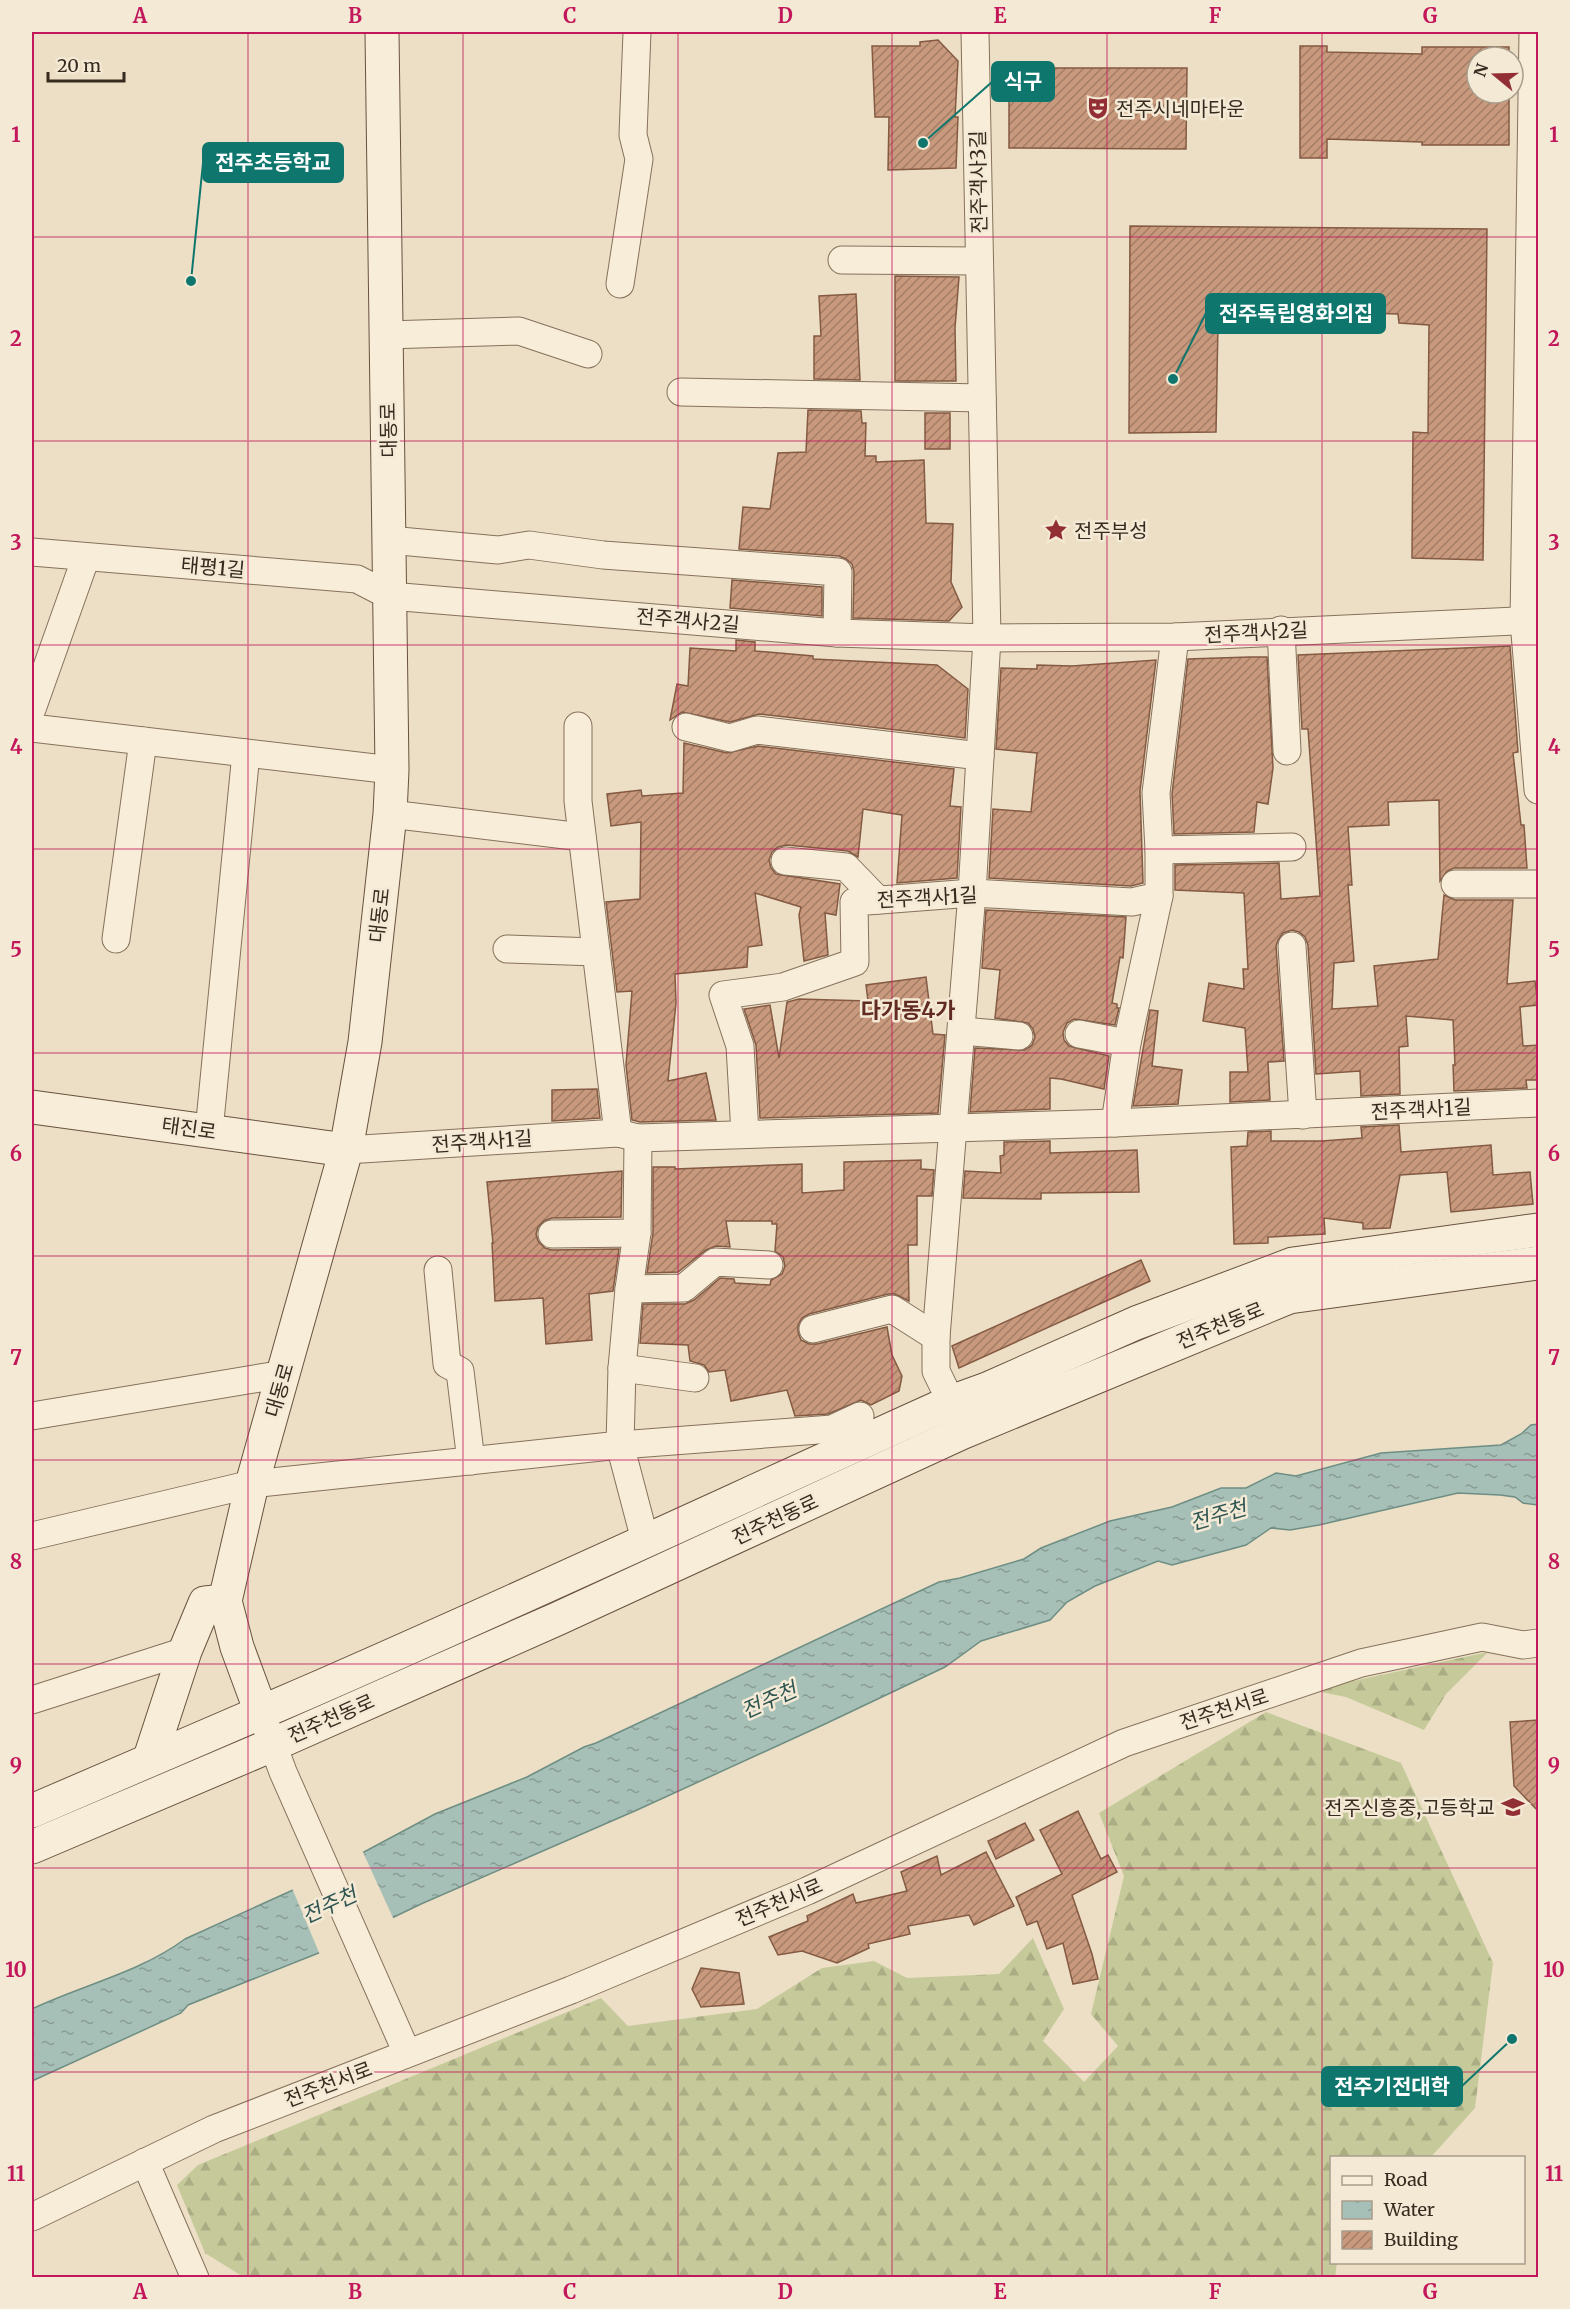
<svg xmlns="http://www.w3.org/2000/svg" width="1570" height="2309" font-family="Merriweather,'Noto Sans KR',serif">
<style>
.forest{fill:url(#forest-firs)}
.water{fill:url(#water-ripples);stroke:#6e8e84;stroke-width:1.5}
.pier{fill:#ecdfc5}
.building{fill:url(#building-hatch);stroke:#845a43;stroke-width:1.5}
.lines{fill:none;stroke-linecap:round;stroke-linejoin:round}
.street-casing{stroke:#86715c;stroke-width:29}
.secondary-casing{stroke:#68523f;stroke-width:35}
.street{stroke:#f7edd8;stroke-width:27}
.secondary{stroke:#f7edd8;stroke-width:33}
.grid{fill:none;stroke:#c2185b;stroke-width:1.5;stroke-opacity:0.55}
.labels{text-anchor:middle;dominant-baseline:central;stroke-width:5;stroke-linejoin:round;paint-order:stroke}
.poi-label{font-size:20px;fill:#372a1f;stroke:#f4e9d5;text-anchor:start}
.street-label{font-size:20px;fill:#372a1f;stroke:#f4e9d5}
.water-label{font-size:21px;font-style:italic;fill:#2f5652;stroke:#f4e9d5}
.quarter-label{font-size:22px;font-weight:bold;fill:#622b21;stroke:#f4e9d5}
.leader{fill:none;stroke:#0f766e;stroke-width:2}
.callout-dot{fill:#0f766e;stroke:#f4e9d5;stroke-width:2}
.callout{fill:#0f766e;stroke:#0f766e;stroke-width:2}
.callout-label{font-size:21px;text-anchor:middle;font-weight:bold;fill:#fff}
.neatline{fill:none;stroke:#c2185b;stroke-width:2}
.grid-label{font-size:20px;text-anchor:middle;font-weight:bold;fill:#c2185b}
</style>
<defs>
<pattern id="forest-firs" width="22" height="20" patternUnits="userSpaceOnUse" patternTransform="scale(1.5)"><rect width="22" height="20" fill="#c6ca9a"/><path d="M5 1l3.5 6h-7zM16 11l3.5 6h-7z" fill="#abae84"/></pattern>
<pattern id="water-ripples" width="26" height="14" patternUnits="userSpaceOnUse" patternTransform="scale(1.5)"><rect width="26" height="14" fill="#a7c0b7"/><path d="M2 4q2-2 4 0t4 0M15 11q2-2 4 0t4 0" fill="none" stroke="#899c94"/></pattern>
<pattern id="building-hatch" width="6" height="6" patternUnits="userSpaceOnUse" patternTransform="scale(1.5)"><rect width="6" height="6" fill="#c8997d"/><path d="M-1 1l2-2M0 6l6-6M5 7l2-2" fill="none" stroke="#a37d66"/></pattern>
</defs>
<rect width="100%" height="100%" fill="#ecdfc5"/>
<!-- forest -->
<g class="forest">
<path d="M 1488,1652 L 1446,1694 L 1424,1730 L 1346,1697 L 1311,1690 Z"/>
<path d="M 1266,1712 L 1401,1763 L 1493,1963 L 1475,2108 L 1431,2157 L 1332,2158 L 1332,2262 L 1337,2263 L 1335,2277 L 245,2278 L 205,2253 L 177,2185 L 198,2165 L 601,1998 L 628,2026 L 757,2009 L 822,1968 L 874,1961 L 907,1978 L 999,1974 L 1033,1938 L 1064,2009 L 1043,2041 L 1084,2082 L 1118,2046 L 1091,2014 L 1124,1876 L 1099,1813 Z"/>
</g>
<!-- water -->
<path class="water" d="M 1538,1424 L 1538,1505 L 1523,1503 L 1515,1497 L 1500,1495 L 1458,1493 L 1319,1525 L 1290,1530 L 1271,1528 L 1246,1545 L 1172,1565 L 1158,1561 L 1095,1586 L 1067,1602 L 1050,1620 L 981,1641 L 945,1667 L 825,1724 L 637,1810 L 421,1904 L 321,1952 L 188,2005 L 181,2013 L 32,2081 L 32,2009 C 82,1985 139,1973 185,1939 L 293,1890 L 435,1814 L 527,1777 L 584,1747 L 596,1743 L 939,1582 L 960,1578 L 1024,1559 L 1041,1548 L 1110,1521 L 1172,1507 L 1221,1488 L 1246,1488 L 1276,1473 L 1296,1476 L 1381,1453 L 1501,1445 L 1521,1434 L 1531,1425 Z"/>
<!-- pier -->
<path class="pier" d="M 362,1850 L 394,1920 L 320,1955 L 292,1888 Z"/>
<!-- building -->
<g class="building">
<path d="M 938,40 L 958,61 L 955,117 L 958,117 L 956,168 L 888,170 L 889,117 L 875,117 L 872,46 L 920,46 L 920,42 Z"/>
<path d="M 1300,46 L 1327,46 L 1327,52 L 1422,54 L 1422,47 L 1509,47 L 1509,57 L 1477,57 L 1477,93 L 1509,93 L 1509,145 L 1422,145 L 1422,142 L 1327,139 L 1327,158 L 1300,158 Z"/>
<path d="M 1009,68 L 1187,68 L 1186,149 L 1009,148 Z"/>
<path d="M 1130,226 L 1487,229 L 1483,560 L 1412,558 L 1413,432 L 1428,433 L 1429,325 L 1399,323 L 1398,314 L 1338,312 L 1338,322 L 1218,323 L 1216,432 L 1129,433 Z"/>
<path d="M 895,276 L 959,277 L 955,328 L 956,381 L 895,381 Z"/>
<path d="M 856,294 L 860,380 L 814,379 L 814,336 L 821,336 L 819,296 Z"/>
<path d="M 808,410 L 861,411 L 862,423 L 866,423 L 865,456 L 876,456 L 876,462 L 924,460 L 926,523 L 953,524 L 951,582 L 962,607 L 949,621 L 853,618 L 854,572 L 852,564 L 846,559 L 839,556 L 739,549 L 743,507 L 770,509 L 778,453 L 806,452 Z"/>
<rect x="925" y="413" width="25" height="36"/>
<path d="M 732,580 L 822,587 L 822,616 L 730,608 Z"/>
<path d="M 736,640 L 755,642 L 755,651 L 813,656 L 813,659 L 937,665 L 968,689 L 965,738 L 759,714 L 730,722 L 682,712 L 670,720 L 677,684 L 688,686 L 690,648 L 736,651 Z"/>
<path d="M 1510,646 L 1518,752 L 1513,753 L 1521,825 L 1524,825 L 1527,868 L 1454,868 L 1447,871 L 1440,881 L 1439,800 L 1388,802 L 1389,825 L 1348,827 L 1352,885 L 1348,885 L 1354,961 L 1334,963 L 1332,1009 L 1378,1006 L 1374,966 L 1438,959 L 1444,895 L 1455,900 L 1513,900 L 1507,984 L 1535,981 L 1538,1005 L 1520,1007 L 1523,1046 L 1539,1045 L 1539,1080 L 1526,1080 L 1527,1088 L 1454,1091 L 1453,1065 L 1455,1065 L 1453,1020 L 1406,1016 L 1408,1046 L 1399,1047 L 1400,1094 L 1361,1096 L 1360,1071 L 1316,1074 L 1308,945 L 1305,937 L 1299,932 L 1292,930 L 1283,933 L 1278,940 L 1276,946 L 1284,1061 L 1268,1062 L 1270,1100 L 1230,1102 L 1230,1072 L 1248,1072 L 1245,1028 L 1203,1021 L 1209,983 L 1244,989 L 1243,969 L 1248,969 L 1244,893 L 1175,890 L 1175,865 L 1279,863 L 1281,899 L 1320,896 L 1308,729 L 1302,729 L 1298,655 Z"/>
<path d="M 1250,657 L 1267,657 L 1273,768 L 1268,804 L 1257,802 L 1254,832 L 1174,834 L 1172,794 L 1188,659 Z"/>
<path d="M 1156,660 L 1140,791 L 1143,883 L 1131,886 L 989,878 L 993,809 L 1031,812 L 1037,753 L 996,749 L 1001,668 L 1037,669 L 1037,665 L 1072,666 Z"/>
<path d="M 684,743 L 727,753 L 758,746 L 954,769 L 950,806 L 961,807 L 957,878 L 897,883 L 902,815 L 863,809 L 858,857 L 848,851 L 787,845 L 778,847 L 772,852 L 769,860 L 771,868 L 776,874 L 840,884 L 836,915 L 825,913 L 828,955 L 804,961 L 799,915 L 801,907 L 755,893 L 762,945 L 748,947 L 747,967 L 675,974 L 676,1003 L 668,1081 L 706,1073 L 716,1120 L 640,1122 L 632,1120 L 626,1065 L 632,991 L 617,992 L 606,902 L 640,899 L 641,822 L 611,826 L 607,794 L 641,790 L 642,796 L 683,793 Z"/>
<path d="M 986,910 L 1126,917 L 1123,958 L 1120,957 L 1112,1003 L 1117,1004 L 1117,1008 L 1119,1008 L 1115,1025 L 1074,1019 L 1067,1023 L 1063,1032 L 1064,1040 L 1069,1046 L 1109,1056 L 1104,1089 L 1061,1079 L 1050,1078 L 1050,1109 L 970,1112 L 975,1048 L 1025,1050 L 1032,1045 L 1035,1037 L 1033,1029 L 1028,1023 L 995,1018 L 1000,970 L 982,968 Z"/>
<path d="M 926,977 L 933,1034 L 945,1035 L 938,1113 L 760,1118 L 756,1045 L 744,1009 L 770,1005 L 779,1058 L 787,1002 L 799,999 L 868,1001 L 866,985 Z"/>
<path d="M 1150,1010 L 1158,1011 L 1152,1066 L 1182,1070 L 1178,1104 L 1133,1106 Z"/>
<path d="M 597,1089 L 600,1118 L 552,1121 L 552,1090 Z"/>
<path d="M 1399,1125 L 1401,1152 L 1491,1145 L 1493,1175 L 1530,1172 L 1533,1204 L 1451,1212 L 1447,1172 L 1400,1175 L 1390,1228 L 1363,1229 L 1363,1223 L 1324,1218 L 1325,1234 L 1268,1237 L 1268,1243 L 1234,1244 L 1231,1147 L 1247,1146 L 1248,1132 L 1271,1131 L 1271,1141 L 1322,1141 L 1362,1138 L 1361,1127 Z"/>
<path d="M 1050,1141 L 1050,1153 L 1137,1150 L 1139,1192 L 1041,1193 L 1041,1199 L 963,1198 L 965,1171 L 1001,1173 L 1000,1156 L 1004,1155 L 1004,1142 Z"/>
<path d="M 921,1160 L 921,1169 L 934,1170 L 932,1196 L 917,1196 L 917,1245 L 908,1245 L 909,1301 L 895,1294 L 888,1294 L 809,1314 L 802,1318 L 798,1325 L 798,1332 L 801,1340 L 809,1344 L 817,1344 L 887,1327 L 892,1355 L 902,1376 L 899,1391 L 871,1405 L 861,1400 L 828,1414 L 795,1416 L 787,1390 L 731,1401 L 725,1370 L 709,1372 L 704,1365 L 690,1361 L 688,1345 L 640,1343 L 643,1304 L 685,1304 L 694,1300 L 720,1278 L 734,1279 L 735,1283 L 770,1285 L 771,1280 L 782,1274 L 785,1266 L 783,1257 L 775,1251 L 777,1224 L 772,1224 L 772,1221 L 726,1221 L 730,1247 L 716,1246 L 706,1250 L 678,1272 L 647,1273 L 653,1233 L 653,1167 L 675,1167 L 675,1169 L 802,1164 L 802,1193 L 844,1190 L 844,1162 Z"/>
<path d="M 622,1171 L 621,1217 L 552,1218 L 544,1221 L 538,1227 L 536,1234 L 538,1241 L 545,1248 L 552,1250 L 619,1249 L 613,1291 L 589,1294 L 592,1340 L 546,1344 L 543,1298 L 495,1301 L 492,1243 L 493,1243 L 487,1182 Z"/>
<path d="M 1141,1260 L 1150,1281 L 959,1368 L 952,1346 Z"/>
<path d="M 1539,1720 L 1539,1812 L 1514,1786 L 1510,1722 Z"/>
<path d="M 1078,1811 L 1101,1859 L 1108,1855 L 1117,1872 L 1072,1895 L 1092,1954 L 1098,1979 L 1073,1984 L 1063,1943 L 1047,1949 L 1037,1921 L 1027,1925 L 1016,1897 L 1062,1874 L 1040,1830 Z"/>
<path d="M 1025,1823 L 1034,1840 L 996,1859 L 988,1841 Z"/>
<path d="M 986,1852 L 1014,1906 L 974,1925 L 969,1915 L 908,1926 L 910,1934 L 868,1944 L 869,1948 L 837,1963 L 802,1951 L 778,1955 L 769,1937 L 808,1921 L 807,1916 L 853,1894 L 856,1903 L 907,1891 L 901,1872 L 937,1856 L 941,1875 Z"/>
<path d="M 701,1968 L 739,1973 L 744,2004 L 701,2007 L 692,1989 Z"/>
</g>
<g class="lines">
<!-- street casing -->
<g class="street-casing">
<g id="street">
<path d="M 1533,32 L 1524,621 L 1538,790"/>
<path d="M 842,260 L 979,261"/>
<path d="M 620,284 L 639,159 L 633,135 L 637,32"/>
<path d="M 386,335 L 519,331 L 588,354"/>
<path d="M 681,392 L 982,398"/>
<path d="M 389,540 L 498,550 L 529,545 L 603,555 L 838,572 L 837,633"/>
<path d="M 32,552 L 357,579 L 390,596 L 837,633 L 987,638 L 1175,637 L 1538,620"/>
<path d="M 1281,630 L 1287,751"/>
<path d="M 32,709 L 86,557"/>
<path d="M 578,726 L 578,801 L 618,1133"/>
<path d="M 686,727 L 730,738 L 757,730 L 980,756"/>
<path d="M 32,728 L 392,770"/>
<path d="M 390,814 L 582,837"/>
<path d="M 1159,850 L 1292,847"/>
<path d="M 785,861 L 846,867 L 878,900"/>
<path d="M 1455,884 L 1538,884"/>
<path d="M 116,939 L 143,741"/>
<path d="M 1292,946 L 1303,1115"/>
<path d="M 507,949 L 596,952"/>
<path d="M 962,1031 L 1019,1036"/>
<path d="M 1079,1034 L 1127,1043"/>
<path d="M 1115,1123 L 1127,1043 L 1159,896 L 1159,850 L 1156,793 L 1175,637"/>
<path d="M 209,1131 L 246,753"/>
<path d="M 745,1134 L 740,1046 L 723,995 L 783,987 L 855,962 L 854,902 L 972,893 L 1132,902 L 1159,896"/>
<path d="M 638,1138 L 637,1233 L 629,1289 L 622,1368 L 620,1445 L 645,1540"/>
<path d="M 346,1150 L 618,1133 L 638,1138 L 1115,1123 L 1538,1103"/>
<path d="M 552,1234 L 637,1233"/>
<path d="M 438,1270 L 447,1364 L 460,1371 L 471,1461"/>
<path d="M 629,1289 L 684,1288 L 715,1262 L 769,1265"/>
<path d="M 813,1329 L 892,1309 L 936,1337"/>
<path d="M 622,1368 L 695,1378"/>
<path d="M 951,1402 L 936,1371 L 936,1337 L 972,893 L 987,638 L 975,32"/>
<path d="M 32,1416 L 284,1374"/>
<path d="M 32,1536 L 252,1484 L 620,1445 L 832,1429 L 860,1416"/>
<path d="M 32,1700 L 185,1651"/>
<path d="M 266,1726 L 283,1772 L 407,2053"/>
<path d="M 145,2162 L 195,2278"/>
<path d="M 32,2217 L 214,2129 L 571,1990 L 807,1891 L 1124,1743 L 1361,1663 L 1482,1637 L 1523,1645 L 1538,1643"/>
</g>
</g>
<!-- secondary casing -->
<g class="secondary-casing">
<g id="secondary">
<path d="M 32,1107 L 346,1150"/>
<path d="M 261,1712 L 237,1647 L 225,1601 L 252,1484 L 346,1150 L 365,1042 L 390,814 L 392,770 L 382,32"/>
<path d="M 150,1758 L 185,1651 L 205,1603 L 225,1601"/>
<path d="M 32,1811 C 123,1771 215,1733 306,1693 C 522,1599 736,1499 951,1402 L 987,1389 L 1136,1323 L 1293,1264 L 1538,1230"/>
<path d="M 32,1847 L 272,1745 L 557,1619 L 961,1433 L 1289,1297 L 1538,1263"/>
</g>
</g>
<!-- street -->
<use href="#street" class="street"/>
<!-- secondary -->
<use href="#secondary" class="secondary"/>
</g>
<!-- grid -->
<path class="grid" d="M 248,32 L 248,2278M 463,32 L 463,2278M 678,32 L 678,2278M 892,32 L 892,2278M 1107,32 L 1107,2278M 1322,32 L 1322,2278M 32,237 L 1538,237M 32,441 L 1538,441M 32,645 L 1538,645M 32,849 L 1538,849M 32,1053 L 1538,1053M 32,1256 L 1538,1256M 32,1460 L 1538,1460M 32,1664 L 1538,1664M 32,1868 L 1538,1868M 32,2072 L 1538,2072"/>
<!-- icons -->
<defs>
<g id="theatre-bare" transform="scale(1.8)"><path d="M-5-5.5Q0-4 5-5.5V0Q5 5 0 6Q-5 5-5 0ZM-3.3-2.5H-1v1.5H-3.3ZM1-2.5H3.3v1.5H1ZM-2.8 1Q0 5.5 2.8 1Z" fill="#922f34" stroke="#f4e9d5" stroke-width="2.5" paint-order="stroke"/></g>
<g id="sight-bare" transform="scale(1.8)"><path d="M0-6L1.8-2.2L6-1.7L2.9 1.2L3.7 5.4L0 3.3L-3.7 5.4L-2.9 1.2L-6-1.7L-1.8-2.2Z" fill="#922f34" stroke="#f4e9d5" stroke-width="2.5" paint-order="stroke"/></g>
<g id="school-bare" transform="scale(1.8)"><path d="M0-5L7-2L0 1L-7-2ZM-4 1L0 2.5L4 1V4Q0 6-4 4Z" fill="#922f34" stroke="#f4e9d5" stroke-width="2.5" paint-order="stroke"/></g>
</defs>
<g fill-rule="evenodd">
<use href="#theatre-bare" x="1098" y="108"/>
<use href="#sight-bare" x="1056" y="530"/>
<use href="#school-bare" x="1513" y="1807"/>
</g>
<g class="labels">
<!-- poi labels -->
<g class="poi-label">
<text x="1116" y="108">전주시네마타운</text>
<text x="1074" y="530">전주부성</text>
<text x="1495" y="1807" text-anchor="end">전주신흥중,고등학교</text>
</g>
<!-- street labels -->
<g class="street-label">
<text transform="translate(978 182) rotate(-91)">전주객사3길</text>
<text transform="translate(388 430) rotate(-91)">대동로</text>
<text transform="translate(213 567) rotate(5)">태평1길</text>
<text transform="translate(688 620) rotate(5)">전주객사2길</text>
<text transform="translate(1256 632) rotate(-3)">전주객사2길</text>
<text transform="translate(927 897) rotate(-3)">전주객사1길</text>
<text transform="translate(379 915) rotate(-84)">대동로</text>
<text transform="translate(1421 1109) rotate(-3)">전주객사1길</text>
<text transform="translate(189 1128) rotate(8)">태진로</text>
<text transform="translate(482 1141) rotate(-4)">전주객사1길</text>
<text transform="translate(1220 1325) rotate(-22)">전주천동로</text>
<text transform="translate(279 1390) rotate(-74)">대동로</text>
<text transform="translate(775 1519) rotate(-25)">전주천동로</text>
<text transform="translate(1224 1709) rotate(-18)">전주천서로</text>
<text transform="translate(331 1718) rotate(-24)">전주천동로</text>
<text transform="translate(779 1902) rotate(-23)">전주천서로</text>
<text transform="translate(328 2084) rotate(-21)">전주천서로</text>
</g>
<!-- water labels -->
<g class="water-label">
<text transform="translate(1218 1515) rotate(-16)">전주천</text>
<text transform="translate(769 1700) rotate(-24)">전주천</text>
<text transform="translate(329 1905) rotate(-25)">전주천</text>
</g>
<!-- quarter labels -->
<g class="quarter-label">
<text x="908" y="1010">다가동4가</text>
</g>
</g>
<!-- callouts -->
<path class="leader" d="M923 143L992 82M191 281L203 163M1173 379L1206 313M1512 2039L1462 2086"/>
<g class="callout-dot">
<circle cx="923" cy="143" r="6"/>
<circle cx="191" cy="281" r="6"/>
<circle cx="1173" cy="379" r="6"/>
<circle cx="1512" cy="2039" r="6"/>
</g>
<g class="callout">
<rect x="992" y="62" width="62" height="39" rx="6"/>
<rect x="203" y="143" width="140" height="39" rx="6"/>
<rect x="1206" y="294" width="179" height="39" rx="6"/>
<rect x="1322" y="2067" width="140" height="39" rx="6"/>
</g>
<g class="callout-label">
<text x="1023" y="89">식구</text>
<text x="273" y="170">전주초등학교</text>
<text x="1296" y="321">전주독립영화의집</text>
<text x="1392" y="2094">전주기전대학</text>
</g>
<!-- border -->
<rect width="1570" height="2309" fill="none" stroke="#f4e9d5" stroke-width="66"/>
<!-- legend -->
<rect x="1330" y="2156" width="195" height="108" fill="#f4e9d5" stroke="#a89d8c" stroke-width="1.5"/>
<rect x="1342" y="2176" width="30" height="9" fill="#f7edd8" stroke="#a89d8c" stroke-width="1.5"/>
<text x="1384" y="2186" font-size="18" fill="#372a1f">Road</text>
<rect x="1342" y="2201" width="30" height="18" fill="url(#water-ripples)" stroke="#a89d8c" stroke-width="1.5"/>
<text x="1384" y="2216" font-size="18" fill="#372a1f">Water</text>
<rect x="1342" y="2231" width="30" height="18" fill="url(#building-hatch)" stroke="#a89d8c" stroke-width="1.5"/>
<text x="1384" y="2246" font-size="18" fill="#372a1f">Building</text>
<!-- north arrow -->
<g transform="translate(1495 75) rotate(289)"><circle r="28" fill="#f4e9d5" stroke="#a89d8c" stroke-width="1.5"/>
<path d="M0-4.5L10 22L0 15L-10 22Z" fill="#922f34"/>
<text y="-9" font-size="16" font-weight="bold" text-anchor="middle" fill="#372a1f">N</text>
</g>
<!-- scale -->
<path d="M48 72v9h76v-9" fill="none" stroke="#372a1f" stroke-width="3"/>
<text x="57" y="72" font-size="18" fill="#372a1f" stroke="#f4e9d5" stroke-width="4.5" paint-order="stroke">20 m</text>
<rect x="33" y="33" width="1504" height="2243" class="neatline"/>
<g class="grid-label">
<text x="140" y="23">A</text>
<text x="355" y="23">B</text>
<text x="570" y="23">C</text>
<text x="785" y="23">D</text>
<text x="1000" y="23">E</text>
<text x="1215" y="23">F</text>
<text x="1430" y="23">G</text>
<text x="16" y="142">1</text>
<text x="1554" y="142">1</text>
<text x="16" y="346">2</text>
<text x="1554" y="346">2</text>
<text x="16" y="550">3</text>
<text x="1554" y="550">3</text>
<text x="16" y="754">4</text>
<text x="1554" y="754">4</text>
<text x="16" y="957">5</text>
<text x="1554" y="957">5</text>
<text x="16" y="1161">6</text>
<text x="1554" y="1161">6</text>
<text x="16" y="1365">7</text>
<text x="1554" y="1365">7</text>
<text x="16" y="1569">8</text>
<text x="1554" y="1569">8</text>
<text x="16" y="1773">9</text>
<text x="1554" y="1773">9</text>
<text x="16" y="1977">10</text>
<text x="1554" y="1977">10</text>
<text x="16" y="2181">11</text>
<text x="1554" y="2181">11</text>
<text x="140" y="2299">A</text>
<text x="355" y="2299">B</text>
<text x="570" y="2299">C</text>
<text x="785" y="2299">D</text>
<text x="1000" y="2299">E</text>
<text x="1215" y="2299">F</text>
<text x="1430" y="2299">G</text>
</g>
</svg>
